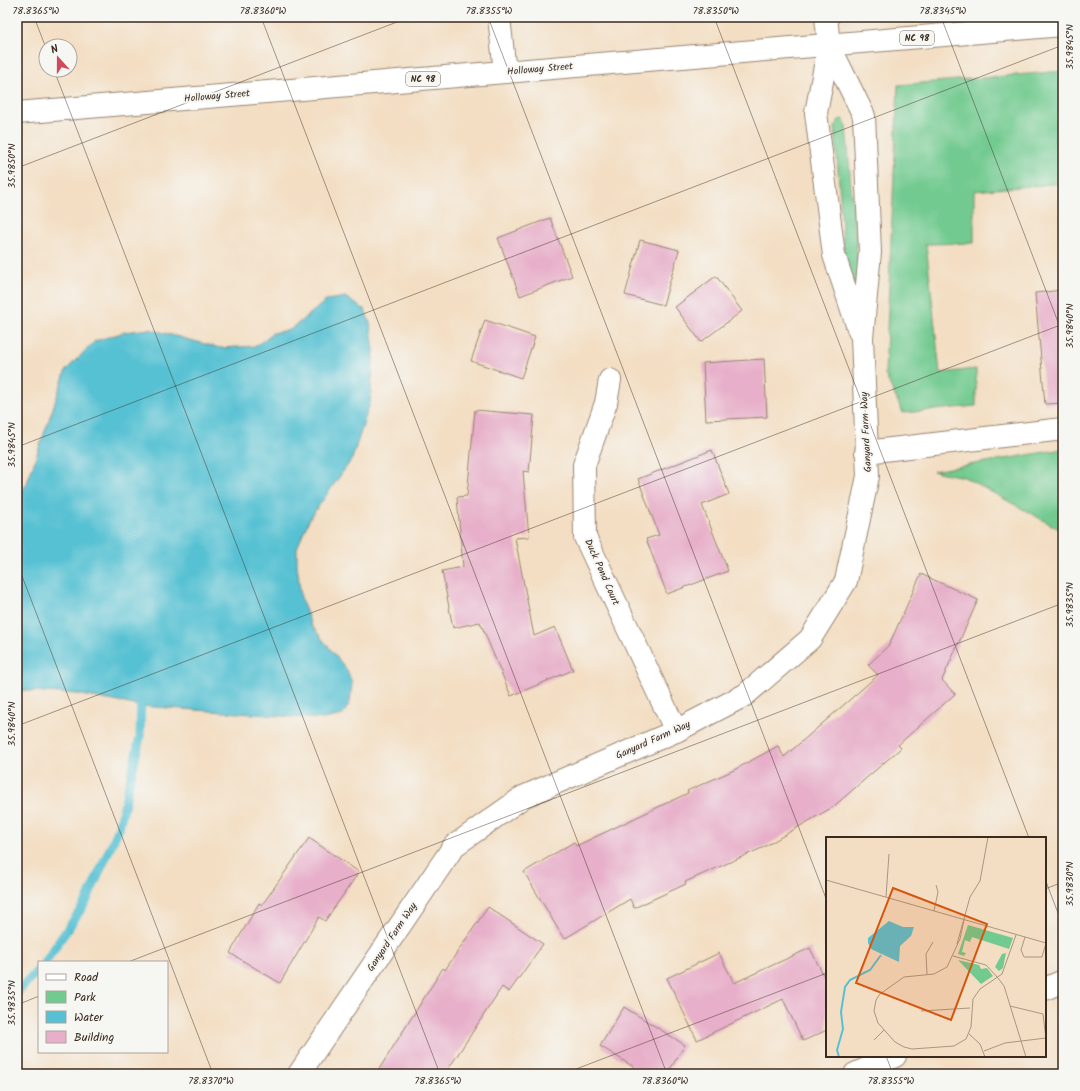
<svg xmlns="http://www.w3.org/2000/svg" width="1080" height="1091" font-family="Kalam,sans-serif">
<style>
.green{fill:#72ca90;stroke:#567a57}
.water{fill:#57c1d3;stroke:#497678}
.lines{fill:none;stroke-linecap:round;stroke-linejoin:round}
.stream{stroke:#57c1d3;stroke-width:9}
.building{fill:#e7afc9}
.minor-casing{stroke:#978470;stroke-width:24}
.highway-casing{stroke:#978470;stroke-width:24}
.minor{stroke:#fff;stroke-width:22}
.highway{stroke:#fff;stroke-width:22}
.ticks{fill:none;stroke:#3b2a1e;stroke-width:1;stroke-opacity:0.45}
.labels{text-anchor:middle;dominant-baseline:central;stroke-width:4;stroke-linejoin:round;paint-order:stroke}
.shield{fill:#f6f6f2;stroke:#73675e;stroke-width:1}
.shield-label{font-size:9px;font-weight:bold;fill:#3b2a1e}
.street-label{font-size:10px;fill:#3b2a1e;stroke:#f6f6f2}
.inset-river{fill:none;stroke:#57c1d3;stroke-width:2}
.inset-road{fill:none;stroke:#a99681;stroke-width:1}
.view{fill:#d7540e;fill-opacity:0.15;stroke:#d7540e;stroke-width:2}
.inset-edge{fill:none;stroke:#3b2a1e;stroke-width:2}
.neatline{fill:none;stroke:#3b2a1e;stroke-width:1.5}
.ticks-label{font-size:10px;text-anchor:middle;fill:#3b2a1e}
</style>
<rect width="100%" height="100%" fill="#f6f6f2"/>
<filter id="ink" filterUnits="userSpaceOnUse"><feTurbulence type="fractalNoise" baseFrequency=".025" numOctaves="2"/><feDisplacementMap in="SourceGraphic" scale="8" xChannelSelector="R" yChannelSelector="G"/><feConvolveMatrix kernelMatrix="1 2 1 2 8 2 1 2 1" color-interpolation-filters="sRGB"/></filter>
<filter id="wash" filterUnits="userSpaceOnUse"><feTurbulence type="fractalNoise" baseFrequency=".012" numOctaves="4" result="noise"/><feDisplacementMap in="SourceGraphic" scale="16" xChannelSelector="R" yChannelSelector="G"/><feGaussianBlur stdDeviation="0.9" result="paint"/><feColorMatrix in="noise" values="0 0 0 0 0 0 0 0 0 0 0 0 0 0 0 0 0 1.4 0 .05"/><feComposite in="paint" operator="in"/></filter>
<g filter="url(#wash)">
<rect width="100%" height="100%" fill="#f3dec3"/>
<!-- green -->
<g class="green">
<path d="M 1063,71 L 1063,183 L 974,191 L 974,243 L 926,244 L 940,373 L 976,369 L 976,406 L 903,413 L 885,374 L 898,85 Z"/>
<path d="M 841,119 L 844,120 L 846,126 L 862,314 L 844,258 L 835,126 L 838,121 Z"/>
<path d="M 1063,449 L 1063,531 L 964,477 L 933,471 Z"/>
</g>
<!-- water -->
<path class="water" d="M 345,297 L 365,310 L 370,323 L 374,350 L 370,403 L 352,459 L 310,518 L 297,548 L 297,564 L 301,598 L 311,625 L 347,670 L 352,683 L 350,702 L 343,715 L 323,719 L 140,706 L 77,694 L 17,690 L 17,500 L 27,483 L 66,370 L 95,341 L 125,332 L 149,329 L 220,348 L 256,346 L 273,333 L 290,330 L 327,300 Z"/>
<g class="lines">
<!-- stream -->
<g class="stream">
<path d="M 45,962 L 86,902 L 119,828 L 140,737 L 141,695"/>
<path d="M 17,993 L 39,969"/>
</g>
</g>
<g id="blocks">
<!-- building -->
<g class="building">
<path d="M 550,218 L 572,276 L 520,296 L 498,238 Z"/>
<path d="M 640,240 L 679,250 L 663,305 L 625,295 Z"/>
<path d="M 716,276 L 742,311 L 701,342 L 675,307 Z"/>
<path d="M 1063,290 L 1063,403 L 1045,404 L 1035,293 Z"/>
<path d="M 485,320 L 535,337 L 521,378 L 471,361 Z"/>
<path d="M 764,359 L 767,417 L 706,420 L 703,363 Z"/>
<path d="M 475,410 L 534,415 L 529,472 L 523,471 L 529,537 L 515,538 L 534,636 L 555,627 L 573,670 L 511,696 L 480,622 L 453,628 L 442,571 L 463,567 L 457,497 L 467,496 Z"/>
<path d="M 712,450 L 729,494 L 702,505 L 728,571 L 667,594 L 646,539 L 659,535 L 638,479 Z"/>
<path d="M 921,574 L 978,600 L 942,680 L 955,694 L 898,745 L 901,748 L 833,807 L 762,848 L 685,882 L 686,884 L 634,908 L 630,899 L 564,939 L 524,872 L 574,842 L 576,846 L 688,793 L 687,791 L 734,770 L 778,746 L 784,757 L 878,675 L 868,665 L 889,645 Z"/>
<path d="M 309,838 L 359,872 L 325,921 L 319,917 L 280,983 L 230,953 L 259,903 L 262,905 Z"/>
<path d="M 488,907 L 543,944 L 509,992 L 502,987 L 445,1074 L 376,1074 L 443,968 L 445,970 Z"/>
<path d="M 810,948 L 827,983 L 827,1030 L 803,1041 L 783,999 L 697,1040 L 667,978 L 719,953 L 734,983 Z"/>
<path d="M 624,1007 L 685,1045 L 667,1074 L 645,1074 L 600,1046 Z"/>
</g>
</g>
</g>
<g filter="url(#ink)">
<use href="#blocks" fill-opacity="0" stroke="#978470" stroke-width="1"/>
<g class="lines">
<!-- minor casing -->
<g class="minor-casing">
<g id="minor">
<path d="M 499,17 L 505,72"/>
<path d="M 826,17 L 829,45 L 816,113 L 834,255 L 859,331"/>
<path d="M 610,380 L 606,403 L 584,465 L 585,537 L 676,731"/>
<path d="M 866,452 L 1063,429"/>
<path d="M 1045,989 L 1063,981"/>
<path d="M 299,1074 L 454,846 L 523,797 L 676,731 L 745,695 L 810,639 L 846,581 L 868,476 L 862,338 L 870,252 L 864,116 L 829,45"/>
<path d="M 855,1074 L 895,1056"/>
</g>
</g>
<!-- highway casing -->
<g class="highway-casing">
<path id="highway" d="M 17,113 L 1063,25"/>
</g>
<!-- minor -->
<use href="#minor" class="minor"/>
<!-- highway -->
<use href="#highway" class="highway"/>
</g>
</g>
<!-- ticks -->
<path class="ticks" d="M 34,17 L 46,48M 261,17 L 667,1074M 488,17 L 827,901M 714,17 L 1029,838M 941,17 L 1063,335M 54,70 L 440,1074M 17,168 L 410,17M 17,447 L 1063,45M 17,563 L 213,1074M 17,726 L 1063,324M 1045,879 L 1063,926M 1045,889 L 1063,882M 128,962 L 1063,603M 17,1005 L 39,996M 886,1056 L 893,1074M 563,1074 L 827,973"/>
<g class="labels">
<!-- shield labels -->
<g class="shield">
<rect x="900" y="31" width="34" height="14" rx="3"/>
<rect x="406" y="72" width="34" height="14" rx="3"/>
</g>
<g class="shield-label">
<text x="917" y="38">NC 98</text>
<text x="423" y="79">NC 98</text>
</g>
<!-- street labels -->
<g class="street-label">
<text transform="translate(540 69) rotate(-5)">Holloway Street</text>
<text transform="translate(217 96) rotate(-5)">Holloway Street</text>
<text transform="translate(866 432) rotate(-93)">Ganyard Farm Way</text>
<text transform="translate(602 572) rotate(66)">Duck Pond Court</text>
<text transform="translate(653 740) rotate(-24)">Ganyard Farm Way</text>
<text transform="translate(392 937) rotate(-56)">Ganyard Farm Way</text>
</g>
</g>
<!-- overview -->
<g transform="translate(826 837)">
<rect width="220" height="220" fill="#f3dec3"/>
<path d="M 142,88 L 187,101 L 183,112 L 146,100 L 144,105 L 139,103 L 136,115 L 140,116 L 138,119 L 132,117 ZM 180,116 L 177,131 L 173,134 L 169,130 L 176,117 ZM 132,123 L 153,128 L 155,132 L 161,131 L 167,139 L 155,147 Z" fill="#72ca90"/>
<path d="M 63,84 L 77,90 L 88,90 L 85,99 L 74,109 L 73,125 L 45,112 L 42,106 L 42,101 Z" fill="#57c1d3"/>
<path class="inset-river" d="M 13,220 L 11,213 L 17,192 L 15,175 L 19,150 L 24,143 L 44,133 L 55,118"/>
<path class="inset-road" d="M 0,43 L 220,106M 60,60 L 63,17M 108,74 L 112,55 L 110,48M 138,83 L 134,102 L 121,130 L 108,137 L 78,140 L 54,157 L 50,163 L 48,174 L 52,186 L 69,205 L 78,210 L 86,212 L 128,209 L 140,202 L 145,190 L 147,162 L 154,152 L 176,137 L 190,98M 199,100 L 195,113 L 198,120 L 216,120 L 220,106M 131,107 L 144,60 L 154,44 L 162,0M 127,119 L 160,128 L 172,141 L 178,149 L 200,220M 101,137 L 100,117 L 107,105M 184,169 L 217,177 L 220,202M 95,174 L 144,171M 143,197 L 154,207 L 159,220M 48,203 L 58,193M 158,214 L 179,206 L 220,201"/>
<path class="view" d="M 67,51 L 161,87 L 125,183 L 30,146 Z"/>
<rect width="220" height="220" class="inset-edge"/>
</g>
<!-- margin -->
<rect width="1080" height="1091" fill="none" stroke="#f6f6f2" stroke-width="44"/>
<!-- legend -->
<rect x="38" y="961" width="130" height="92" fill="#f6f6f2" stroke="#aba49d"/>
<rect x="46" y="974" width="20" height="6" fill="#ffffff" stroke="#aba49d"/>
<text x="74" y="981" font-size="12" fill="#3b2a1e">Road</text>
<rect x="46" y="991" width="20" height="12" fill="#72ca90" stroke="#aba49d"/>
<text x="74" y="1001" font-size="12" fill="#3b2a1e">Park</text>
<rect x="46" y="1011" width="20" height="12" fill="#57c1d3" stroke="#aba49d"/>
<text x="74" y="1021" font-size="12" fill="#3b2a1e">Water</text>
<rect x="46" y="1031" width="20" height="12" fill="#e7afc9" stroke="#aba49d"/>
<text x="74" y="1041" font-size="12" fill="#3b2a1e">Building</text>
<!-- north arrow -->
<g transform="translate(58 58) rotate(339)"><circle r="19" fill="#f6f6f2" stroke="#aba49d"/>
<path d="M0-3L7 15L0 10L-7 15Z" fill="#d1495b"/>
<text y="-6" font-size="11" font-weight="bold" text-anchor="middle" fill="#3b2a1e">N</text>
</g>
<rect x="22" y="22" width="1036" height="1047" class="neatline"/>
<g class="ticks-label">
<text x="36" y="14">78.8365°W</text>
<text x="263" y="14">78.8360°W</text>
<text x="489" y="14">78.8355°W</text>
<text x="716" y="14">78.8350°W</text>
<text x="943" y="14">78.8345°W</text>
<text transform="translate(1069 47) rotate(-90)" y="4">35.9845°N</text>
<text transform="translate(11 166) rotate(-90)" y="4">35.9850°N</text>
<text transform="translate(1069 326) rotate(-90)" y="4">35.9840°N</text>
<text transform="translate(11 445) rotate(-90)" y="4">35.9845°N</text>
<text transform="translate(1069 605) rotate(-90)" y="4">35.9835°N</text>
<text transform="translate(11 724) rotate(-90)" y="4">35.9840°N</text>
<text transform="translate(1069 884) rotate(-90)" y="4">35.9830°N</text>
<text transform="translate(11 1003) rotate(-90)" y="4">35.9835°N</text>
<text x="211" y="1084">78.8370°W</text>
<text x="438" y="1084">78.8365°W</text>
<text x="665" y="1084">78.8360°W</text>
<text x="891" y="1084">78.8355°W</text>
</g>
</svg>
